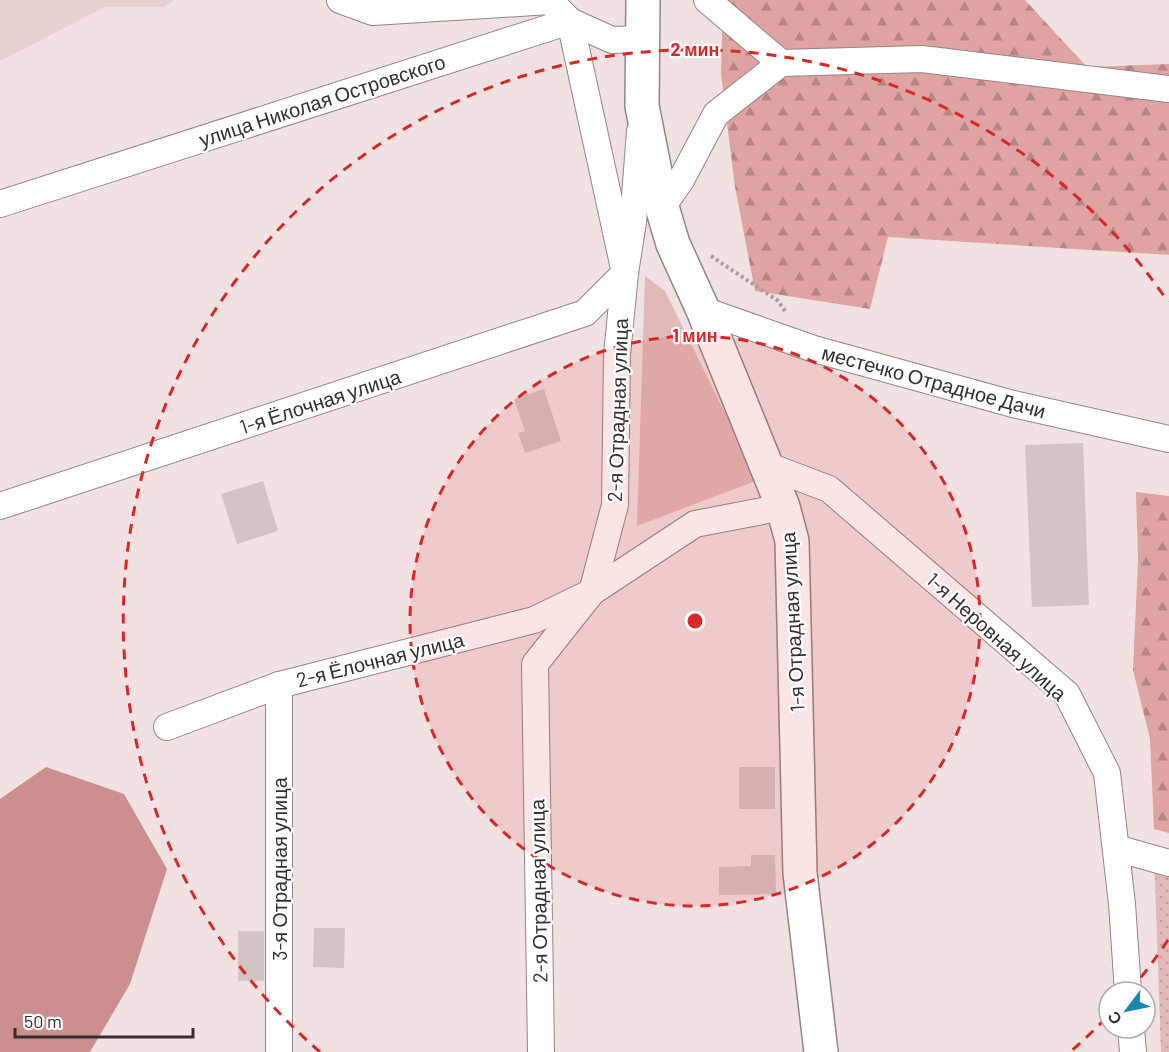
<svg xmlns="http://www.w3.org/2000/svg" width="1169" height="1052" font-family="Barlow,sans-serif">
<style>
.built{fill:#e9d1d1}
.grass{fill:#e1b9b9}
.forest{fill:url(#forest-firs)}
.garden{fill:url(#garden-dots)}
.water{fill:#cb8f91}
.building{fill:#d4c3c3}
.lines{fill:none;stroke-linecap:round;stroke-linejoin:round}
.minor-casing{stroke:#948585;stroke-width:28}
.major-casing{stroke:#948585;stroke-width:36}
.path{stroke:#ab9e9e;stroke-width:4;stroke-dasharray:3 3;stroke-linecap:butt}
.minor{stroke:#fff;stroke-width:26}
.major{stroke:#fff;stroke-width:33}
.ring{fill:none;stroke:#d62828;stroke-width:3;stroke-dasharray:10 8}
.labels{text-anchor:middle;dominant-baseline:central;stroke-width:4.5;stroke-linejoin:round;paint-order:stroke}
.street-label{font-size:20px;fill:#342e2e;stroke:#fff}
.centre{fill:#d62828;stroke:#fff;stroke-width:3}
.ring-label{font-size:18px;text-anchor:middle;font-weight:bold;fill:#d62828;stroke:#fff;stroke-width:4.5;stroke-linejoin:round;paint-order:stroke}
</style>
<defs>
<pattern id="forest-firs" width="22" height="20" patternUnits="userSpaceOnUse" patternTransform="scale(1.5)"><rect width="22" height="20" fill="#e0a3a4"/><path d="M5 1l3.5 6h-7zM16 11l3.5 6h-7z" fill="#b68586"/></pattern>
<pattern id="garden-dots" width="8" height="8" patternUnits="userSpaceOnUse" patternTransform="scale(1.5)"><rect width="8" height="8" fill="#e1b9b9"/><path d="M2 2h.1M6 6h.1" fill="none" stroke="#c29f9f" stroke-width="1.8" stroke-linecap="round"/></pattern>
</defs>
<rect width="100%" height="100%" fill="#f2e1e1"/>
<!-- built -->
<path class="built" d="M 0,0 L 174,0 L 164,7 L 105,7 L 0,61 Z"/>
<!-- grass -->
<path class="grass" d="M 645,276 L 665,291 L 758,480 L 637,526 Z"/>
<!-- forest -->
<g class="forest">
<path d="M 723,0 L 1025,0 L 1087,67 L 1169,64 L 1169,255 L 888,237 L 870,309 L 755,291 L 735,187 L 721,74 Z"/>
<path d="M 1136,492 L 1169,496 L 1169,833 L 1154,829 L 1150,739 L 1133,670 L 1138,560 Z"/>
</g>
<!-- garden -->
<path class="garden" d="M 1154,851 L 1169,856 L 1169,1052 L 1161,1052 Z"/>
<!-- water -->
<path class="water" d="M 46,767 L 124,794 L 167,869 L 130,984 L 90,1052 L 0,1052 L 0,799 Z"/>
<!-- building -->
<g class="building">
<path d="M 544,389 L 561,441 L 525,453 L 518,433 L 525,431 L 514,399 Z"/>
<path d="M 1083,443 L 1089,605 L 1032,607 L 1025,445 Z"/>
<path d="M 263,481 L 278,531 L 237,544 L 221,494 Z"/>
<rect x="739" y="767" width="36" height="42"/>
<path d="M 751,855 L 775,855 L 776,894 L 719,895 L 719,867 L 751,866 Z"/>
<path d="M 314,928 L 345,928 L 344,968 L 313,967 Z"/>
<rect x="238" y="931" width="26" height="50"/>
</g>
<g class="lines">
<!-- minor casing -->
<g class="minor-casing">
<g id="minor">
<path d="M 707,0 L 781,63"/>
<path d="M 0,204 L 570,21 L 612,40 L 643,39"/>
<path d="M 662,207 L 681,180 L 716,114 L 781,63 L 922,59 L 1169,89"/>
<path d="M 703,310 L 814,349 L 1013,404 L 1169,439"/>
<path d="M 766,465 L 829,489 L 1067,694 L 1107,773 L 1122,904 L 1128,992"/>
<path d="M 0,506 L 585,313 L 625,273 L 570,21 L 550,1 L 373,12 L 340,0"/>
<path d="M 167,727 L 279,685 L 534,620 L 592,592 L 695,524 L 783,507"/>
<path d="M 1116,848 L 1169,863"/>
<path d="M 1131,1028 L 1133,1052"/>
<path d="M 279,1052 L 279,685"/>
<path d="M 541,1052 L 535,664 L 592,592 L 615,505 L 617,355 L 625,273 L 633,222 L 640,131"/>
</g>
</g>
<!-- major casing -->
<g class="major-casing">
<path id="major" d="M 643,0 L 642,106 L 662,207 L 673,244 L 703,310 L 766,465 L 783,507 L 792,541 L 800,873 L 821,1052"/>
</g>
<!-- path -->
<path class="path" d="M 711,256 L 777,300 L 786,312"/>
<!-- minor -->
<use href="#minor" class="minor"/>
<!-- major -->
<use href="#major" class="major"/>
</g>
<!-- distance rings -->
<circle cx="695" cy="621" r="285" fill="#d62828" fill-opacity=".12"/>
<g class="ring">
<circle cx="695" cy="621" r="285"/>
<path d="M1168 940A571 571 0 0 1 1129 992M1106 1018A571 571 0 0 1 1070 1052M320 1052A571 571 0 1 1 1168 302"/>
</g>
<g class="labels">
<!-- street labels -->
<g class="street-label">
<text transform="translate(322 100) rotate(-18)">улица Николая Островского</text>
<text transform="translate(934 381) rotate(15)">местечко Отрадное Дачи</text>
<text transform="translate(320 401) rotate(-18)">1-я Ёлочная улица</text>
<text transform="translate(617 410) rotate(-88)">2-я Отрадная улица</text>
<text transform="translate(792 622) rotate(-93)">1-я Отрадная улица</text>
<text transform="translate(997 636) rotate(42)">1-я Неровная улица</text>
<text transform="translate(380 659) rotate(-14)">2-я Ёлочная улица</text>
<text transform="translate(279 869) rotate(-90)">3-я Отрадная улица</text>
<text transform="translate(538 891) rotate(-91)">2-я Отрадная улица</text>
</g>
</g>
<circle cx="695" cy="621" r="9" class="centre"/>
<g class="ring-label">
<text x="695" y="56">2 мин</text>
<text x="695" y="342">1 мин</text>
</g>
<!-- north arrow -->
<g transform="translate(1127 1010) rotate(238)"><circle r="28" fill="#ffffff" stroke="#aeabab" stroke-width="1.5"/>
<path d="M0-4.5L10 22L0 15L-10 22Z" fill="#1687ad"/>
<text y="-9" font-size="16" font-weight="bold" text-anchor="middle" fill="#342e2e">С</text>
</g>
<!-- scale -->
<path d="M15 1028v9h178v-9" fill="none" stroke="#342e2e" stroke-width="3"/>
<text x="24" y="1028" font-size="18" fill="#342e2e" stroke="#ffffff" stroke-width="4.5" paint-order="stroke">50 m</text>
</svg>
